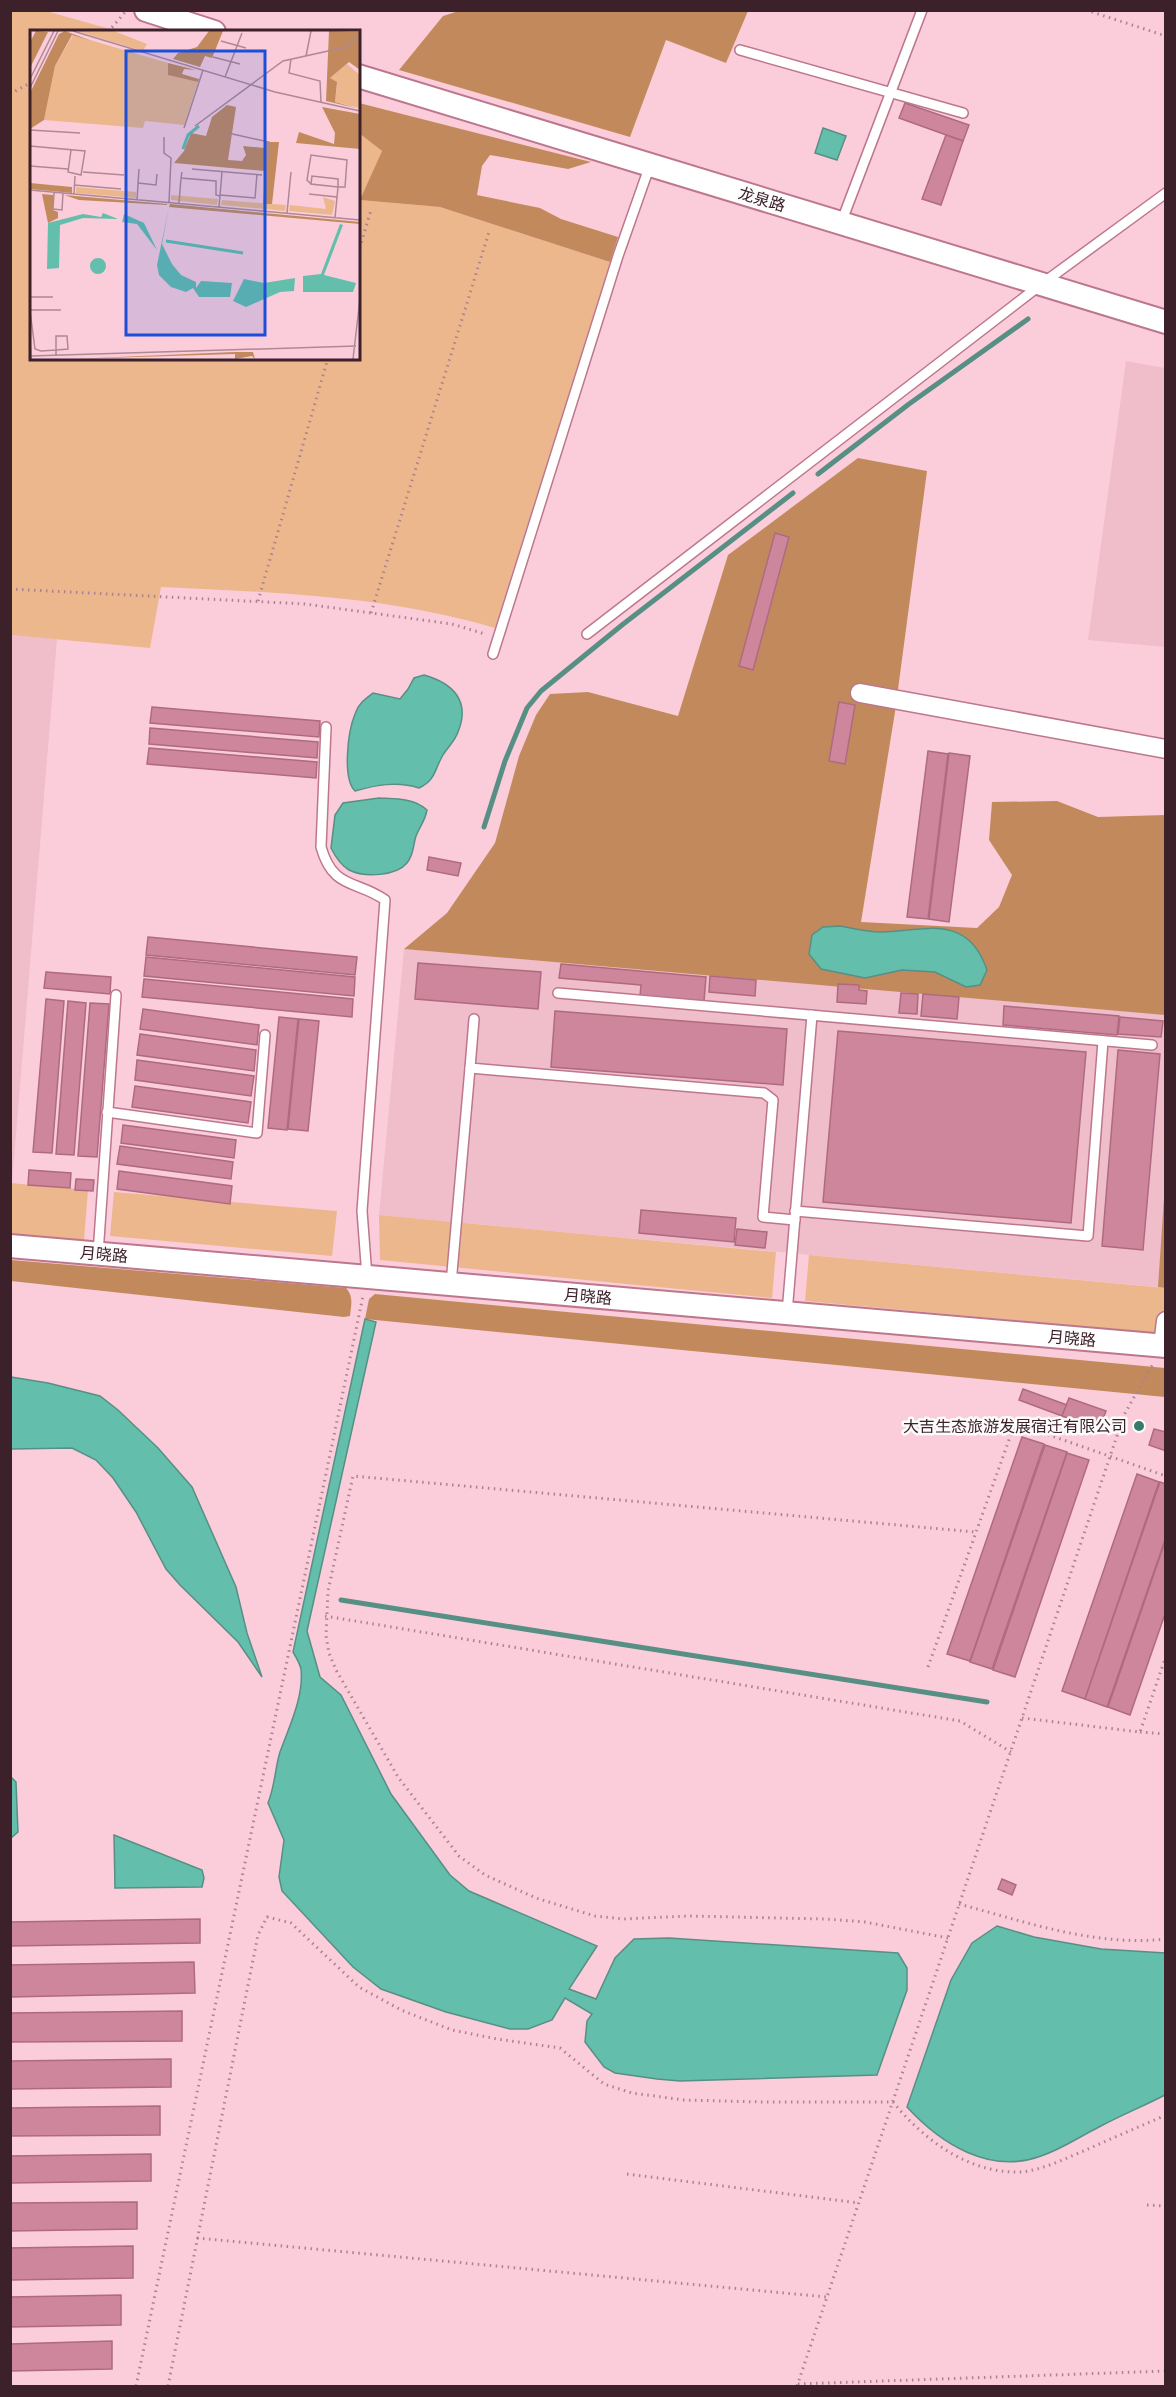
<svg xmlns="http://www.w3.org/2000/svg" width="1176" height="2397" font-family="Mulish,'Noto Sans SC',sans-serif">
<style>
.built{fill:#f0bdcb}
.green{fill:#ecb78d}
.forest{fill:#c28a5c}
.water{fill:#63beac;stroke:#588f85;stroke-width:1.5}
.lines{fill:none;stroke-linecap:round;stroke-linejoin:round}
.stream{stroke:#588f85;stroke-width:5}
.building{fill:#ce869d;stroke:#af6a80;stroke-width:1.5}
.service-casing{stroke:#bd778d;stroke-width:12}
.minor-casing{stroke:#bd778d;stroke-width:21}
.tertiary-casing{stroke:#bd778d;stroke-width:26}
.path{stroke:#aa838f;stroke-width:3;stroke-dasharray:1.5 4.5;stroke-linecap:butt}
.service{stroke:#fff;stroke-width:9}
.minor{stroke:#fff;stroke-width:18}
.tertiary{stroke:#fff;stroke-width:22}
.poi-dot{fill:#377b6e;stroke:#fcfcfc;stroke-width:2}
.labels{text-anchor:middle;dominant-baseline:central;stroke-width:5;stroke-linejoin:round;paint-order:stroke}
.street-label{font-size:16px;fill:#3d212a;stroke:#fcfcfc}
.poi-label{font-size:16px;fill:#3d212a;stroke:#fcfcfc;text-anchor:end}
.inset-river{fill:none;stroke:#63beac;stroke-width:3}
.inset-road{fill:none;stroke:#af8894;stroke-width:1.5}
.view{fill:#1d4ed8;fill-opacity:0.15;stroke:#1d4ed8;stroke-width:3}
.inset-edge{fill:none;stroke:#3d212a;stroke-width:3}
</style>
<rect width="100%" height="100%" fill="#fbcdda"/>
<!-- built -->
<g class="built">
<path d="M 1126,361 L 1165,368 L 1165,647 L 1088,640 Z"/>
<path d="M 10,635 L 57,639 L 12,1183 L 10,1183 Z"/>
<path d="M 404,949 L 1165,1014 L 1166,1186 L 1158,1287 L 379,1215 Z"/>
</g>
<!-- green -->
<g class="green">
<path d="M 10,11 L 46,11 L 117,31 L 32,32 L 32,358 L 358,358 L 359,133 L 382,151 L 361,200 L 440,207 L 610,262 L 495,628 C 387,596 273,592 161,587 L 150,648 L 11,635 Z"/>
<path d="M 10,1183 L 88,1190 L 84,1240 L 11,1234 Z"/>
<path d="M 114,1192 L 337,1211 L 332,1256 L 110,1236 Z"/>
<path d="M 379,1215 L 776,1252 L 772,1298 L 380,1260 Z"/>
<path d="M 809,1255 L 1165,1288 L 1165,1334 L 805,1301 Z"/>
</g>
<!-- forest -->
<g class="forest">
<path d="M 459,11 L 459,10 L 748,11 L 726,63 L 666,40 L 630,137 L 399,70 L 443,16 Z"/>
<path d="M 359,103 L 591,162 L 568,169 L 490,155 L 482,166 L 477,195 L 540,208 L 561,219 L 618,237 L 610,262 L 440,207 L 360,200 L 382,151 L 359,133 Z"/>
<path d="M 858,458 L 927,471 L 895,712 L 861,922 L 977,928 L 999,907 L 1012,875 L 989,840 L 992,802 L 1057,801 L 1098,817 L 1165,815 L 1165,1015 L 404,949 L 447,913 L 495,843 L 519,756 L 536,715 L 550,694 L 588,692 L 678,716 L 728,555 Z"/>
<path d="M 1165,1184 L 1166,1288 L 1165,1288 L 1158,1287 Z"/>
<path d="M 11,1260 L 346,1288 C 354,1297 351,1305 350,1316 L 344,1317 L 11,1281 Z"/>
<path d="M 375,1294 L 1165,1368 L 1165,1397 L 365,1319 L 369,1299 Z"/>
</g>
<!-- water -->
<g class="water">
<path d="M 823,128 L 846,136 L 837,160 L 815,153 Z"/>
<path d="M 424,675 C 452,683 471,700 458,732 C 455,741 447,748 443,755 C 434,770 436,780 419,788 C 397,781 376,785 355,791 C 342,778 348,731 355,714 C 358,704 365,699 373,693 L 400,699 L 408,689 L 414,678 Z"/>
<path d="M 379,798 C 396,799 414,798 427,810 C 425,821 420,826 416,836 C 413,845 414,855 407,863 C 396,876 365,878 349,870 C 342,866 335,856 331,848 L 335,815 L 343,803 Z"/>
<path d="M 841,926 C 855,929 867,932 882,932 C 927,930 968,914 987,970 L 980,985 L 966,987 L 935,972 L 902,970 L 865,978 L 821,969 L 809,954 L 812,935 L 823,927 Z"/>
<path d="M 365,1319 L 376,1322 L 307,1631 L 320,1677 L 341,1695 L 391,1794 L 450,1875 L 469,1891 L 597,1946 L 569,1989 L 596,1999 L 615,1958 L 634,1939 L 669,1938 L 898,1953 L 907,1968 L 907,1990 L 877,2075 L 680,2081 L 657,2079 L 615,2073 L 604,2067 L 585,2042 L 587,2021 L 592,2014 L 565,1998 L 552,2020 L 528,2029 L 510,2029 L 446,2012 L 381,1989 L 353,1967 L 282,1891 L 279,1877 L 284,1840 L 268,1803 C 275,1786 275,1768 280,1752 C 289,1727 304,1697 301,1669 C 300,1664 296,1657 293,1652 Z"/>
<path d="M 11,1377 L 48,1383 L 100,1396 L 118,1410 L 158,1448 L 192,1487 L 236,1587 L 247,1633 L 262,1677 L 238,1642 L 180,1585 L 166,1569 L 136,1512 L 113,1478 L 96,1460 L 72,1448 L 11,1449 Z"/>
<path d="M 11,1777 L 16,1782 L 18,1832 L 11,1838 Z"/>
<path d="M 114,1835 L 202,1870 L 204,1878 L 202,1887 L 115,1888 Z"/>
<path d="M 997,1926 L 1034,1937 L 1101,1949 L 1165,1953 L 1165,2095 C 1144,2106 1121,2115 1099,2127 C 1079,2137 1062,2149 1041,2156 C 990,2175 941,2144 907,2107 L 951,1980 L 972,1943 Z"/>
</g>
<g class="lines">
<!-- stream -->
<g class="stream">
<path d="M 818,474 L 909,404 L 1028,319"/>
<path d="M 484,827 L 505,761 L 527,708 L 541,691 L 622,625 L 793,493"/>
<path d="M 341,1600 L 987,1702"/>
</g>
</g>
<!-- building -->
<g class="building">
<path d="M 905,103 L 969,125 L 963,141 L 899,118 Z"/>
<path d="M 946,135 L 963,141 L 941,205 L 922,199 Z"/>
<path d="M 775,533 L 789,537 L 753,670 L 739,666 Z"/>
<path d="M 839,702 L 855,705 L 845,764 L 829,761 Z"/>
<path d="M 152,707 L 320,721 L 319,737 L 150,723 Z"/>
<path d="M 150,728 L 318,742 L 317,758 L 149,744 Z"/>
<path d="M 149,748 L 317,762 L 316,778 L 147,764 Z"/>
<path d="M 928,751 L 948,754 L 928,919 L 907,917 Z"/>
<path d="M 949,753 L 970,756 L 949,922 L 929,919 Z"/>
<path d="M 429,857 L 461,863 L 458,876 L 427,870 Z"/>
<path d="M 148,937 L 357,957 L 355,975 L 146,955 Z"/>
<path d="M 146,957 L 355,977 L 354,996 L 144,976 Z"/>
<path d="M 418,963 L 541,972 L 538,1009 L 415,999 Z"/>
<path d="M 561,964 L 706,977 L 704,1001 L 640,996 L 641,985 L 559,978 Z"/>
<path d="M 46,972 L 111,977 L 110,994 L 44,988 Z"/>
<path d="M 710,976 L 756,980 L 755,996 L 709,992 Z"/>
<path d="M 144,979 L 353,999 L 352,1017 L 142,997 Z"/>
<path d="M 838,984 L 859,985 L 859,990 L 867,991 L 866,1004 L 837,1002 Z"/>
<path d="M 901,993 L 918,994 L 917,1014 L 899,1013 Z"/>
<path d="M 923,994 L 959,997 L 957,1019 L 921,1016 Z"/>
<path d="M 46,999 L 64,1001 L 52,1153 L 33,1152 Z"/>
<path d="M 68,1001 L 86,1003 L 74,1155 L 56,1154 Z"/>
<path d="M 90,1003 L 109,1004 L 97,1157 L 78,1156 Z"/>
<path d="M 1004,1006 L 1119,1016 L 1117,1035 L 1003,1025 Z"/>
<path d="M 143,1009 L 259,1025 L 257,1045 L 140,1029 Z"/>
<path d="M 555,1011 L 787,1029 L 783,1085 L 551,1067 Z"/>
<path d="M 279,1017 L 298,1019 L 287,1130 L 268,1128 Z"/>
<path d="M 1120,1017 L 1163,1021 L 1161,1037 L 1118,1034 Z"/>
<path d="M 299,1019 L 319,1021 L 308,1131 L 288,1129 Z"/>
<path d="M 838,1031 L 1086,1052 L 1071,1223 L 823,1202 Z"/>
<path d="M 140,1034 L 256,1050 L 254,1071 L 137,1055 Z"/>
<path d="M 1118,1050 L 1160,1054 L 1143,1250 L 1102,1246 Z"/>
<path d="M 137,1060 L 254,1076 L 251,1096 L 135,1080 Z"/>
<path d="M 135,1086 L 251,1102 L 248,1123 L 132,1107 Z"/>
<path d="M 123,1125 L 236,1140 L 234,1158 L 121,1143 Z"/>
<path d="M 120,1146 L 233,1162 L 231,1179 L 117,1164 Z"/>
<path d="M 29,1170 L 71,1173 L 70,1188 L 28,1185 Z"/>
<path d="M 119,1171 L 232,1186 L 230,1204 L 117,1189 Z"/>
<path d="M 76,1179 L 94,1180 L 93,1191 L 75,1190 Z"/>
<path d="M 641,1210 L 736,1218 L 734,1242 L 639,1233 Z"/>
<path d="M 737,1229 L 767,1232 L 765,1248 L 735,1245 Z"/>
<path d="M 1023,1389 L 1067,1405 L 1062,1416 L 1019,1400 Z"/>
<path d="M 1069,1398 L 1106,1411 L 1099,1429 L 1062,1416 Z"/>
<path d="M 1154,1429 L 1166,1432 L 1166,1451 L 1149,1445 Z"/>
<path d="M 1022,1437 L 1044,1444 L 970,1661 L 947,1654 Z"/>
<path d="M 1045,1445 L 1067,1452 L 992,1669 L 970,1662 Z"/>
<path d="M 1067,1453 L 1089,1460 L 1015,1677 L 993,1670 Z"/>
<path d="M 1137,1474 L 1159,1482 L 1085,1699 L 1062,1691 Z"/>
<path d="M 1160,1482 L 1166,1484 L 1166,1537 L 1107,1707 L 1085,1699 Z"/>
<path d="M 1166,1539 L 1166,1611 L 1130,1715 L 1108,1707 Z"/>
<path d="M 1002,1879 L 1016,1885 L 1012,1895 L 998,1889 Z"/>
<path d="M 200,1919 L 200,1943 L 10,1946 L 10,1922 Z"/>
<path d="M 194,1962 L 195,1993 L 10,1997 L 10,1965 Z"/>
<path d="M 182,2011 L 182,2041 L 10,2042 L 10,2013 Z"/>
<path d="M 171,2059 L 171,2087 L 10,2089 L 10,2061 Z"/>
<path d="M 160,2106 L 160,2135 L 10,2136 L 10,2108 Z"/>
<path d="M 151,2154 L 151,2181 L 10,2183 L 10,2156 Z"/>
<path d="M 137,2202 L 137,2229 L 10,2231 L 10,2203 Z"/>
<path d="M 133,2246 L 133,2278 L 10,2280 L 10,2248 Z"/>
<path d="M 121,2295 L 121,2325 L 10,2327 L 10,2297 Z"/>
<path d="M 112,2341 L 112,2369 L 10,2371 L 10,2344 Z"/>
</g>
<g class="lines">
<!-- service casing -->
<g class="service-casing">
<g id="service">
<path d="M 740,50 L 963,113"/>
<path d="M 841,223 L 922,10"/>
<path d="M 587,634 L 1043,283 L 1166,193"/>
<path d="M 493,654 L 618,256 L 650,165"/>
<path d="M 326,727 L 321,847 C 333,890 357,880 385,900 L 362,1211 L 367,1277"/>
<path d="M 558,993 L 1152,1045"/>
<path d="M 474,1019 L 470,1068 L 764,1093 L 773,1100 L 763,1217 L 795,1220"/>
<path d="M 107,1112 L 257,1133 L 265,1035"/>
<path d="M 795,1211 L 1088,1236 L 1103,1041"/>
<path d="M 98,1254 L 116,995"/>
<path d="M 451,1284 L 470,1068"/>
<path d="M 787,1313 L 812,1015"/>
</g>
</g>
<!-- minor casing -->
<g class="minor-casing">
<g id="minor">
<path d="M 860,693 L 1166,749"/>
<path d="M 1163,1346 L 1166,1321"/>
</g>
</g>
<!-- tertiary casing -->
<g class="tertiary-casing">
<g id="tertiary">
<path d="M 146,10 L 214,32"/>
<path d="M 358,76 L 1166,322"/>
<path d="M 10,1246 L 1166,1346"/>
</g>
</g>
<!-- path -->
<g class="path">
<path d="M 1086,10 L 1166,36"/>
<path d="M 108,32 L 127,10"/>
<path d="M 10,94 L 32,82"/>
<path d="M 358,254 L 371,210"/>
<path d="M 10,589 L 305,604 L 452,624 L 485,634"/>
<path d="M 258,601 L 328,358"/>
<path d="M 371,613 L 489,232"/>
<path d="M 325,1616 L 960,1721 L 1011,1752"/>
<path d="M 928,1667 L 1015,1423 L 1166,1476"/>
<path d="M 1022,1718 L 1140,1732 L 1166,1656"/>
<path d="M 1140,1732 L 1166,1734"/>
<path d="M 959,1904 C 1026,1922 1096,1947 1166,1939"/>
<path d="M 948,1938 L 865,1922 L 826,1919 L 688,1916 L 623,1919 L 595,1916 L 536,1898 L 485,1875 L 459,1856 L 398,1777 L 336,1670 L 329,1653 L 326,1636 L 328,1591 L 353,1476 L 975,1532"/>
<path d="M 627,2174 L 859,2203"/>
<path d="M 1147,2205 L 1166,2206"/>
<path d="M 197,2238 L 827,2297"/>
<path d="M 798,2384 L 1166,2371"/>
<path d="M 136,2386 L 363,1296"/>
<path d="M 168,2386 L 258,1935 L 267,1917 L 291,1923 L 359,1987 L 401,2010 L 452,2030 L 497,2039 L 560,2048 L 604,2084 L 632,2093 L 684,2100 L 763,2102 L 893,2102 C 924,2140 969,2174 1021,2172 C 1043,2170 1066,2158 1086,2150 C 1112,2138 1139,2127 1166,2115"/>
<path d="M 797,2386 L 1124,1415 L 1153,1364"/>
</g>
<!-- service -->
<use href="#service" class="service"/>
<!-- minor -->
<use href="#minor" class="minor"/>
<!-- tertiary -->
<use href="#tertiary" class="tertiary"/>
</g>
<!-- markers -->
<circle class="poi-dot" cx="1139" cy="1426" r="6"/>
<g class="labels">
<!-- street labels -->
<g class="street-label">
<text transform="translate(762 199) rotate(17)">龙泉路</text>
<text transform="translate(104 1254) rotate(5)">月晓路</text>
<text transform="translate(588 1296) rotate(5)">月晓路</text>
<text transform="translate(1072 1338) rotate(5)">月晓路</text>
</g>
<!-- poi labels -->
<g class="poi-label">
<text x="1127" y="1426">大吉生态旅游发展宿迁有限公司</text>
</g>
</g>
<!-- overview -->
<g transform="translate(30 30)">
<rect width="330" height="330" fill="#fbcdda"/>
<path d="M 47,1 L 84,1 L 117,14 L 113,21 ZM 43,5 L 138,33 L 139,45 L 168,52 L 154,95 L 115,91 L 113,98 L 14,90 L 25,36 ZM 317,34 L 330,45 L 330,78 L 305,72 L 307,56 L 300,48 ZM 46,157 L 106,162 L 106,168 L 46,163 ZM 141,165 L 188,169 L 187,175 L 141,170 ZM 293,167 L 305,171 L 302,185 L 259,181 L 260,175 L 296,179 ZM 192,170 L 256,175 L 255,181 L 191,175 Z" fill="#ecb78d"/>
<path d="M 6,1 L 18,2 L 0,38 L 0,12 ZM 35,1 L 62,11 L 42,5 L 25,36 L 14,90 L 0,99 L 0,63 L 29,4 ZM 179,1 L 193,1 L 182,28 L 175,26 L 170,37 L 143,29 L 148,23 L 167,17 ZM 299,1 L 330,2 L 330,40 L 319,32 L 300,48 L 307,52 L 305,72 L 330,79 L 296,71 ZM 138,33 L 166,40 L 154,39 L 152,44 L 169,49 L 168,52 L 138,45 ZM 197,75 L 206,77 L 198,130 L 212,131 L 216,125 L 213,116 L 235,118 L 235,112 L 249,112 L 242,174 L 233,174 L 235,141 L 144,133 L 154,121 L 161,103 L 176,106 L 182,87 ZM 292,77 L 330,84 L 330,119 L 266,113 L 269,102 L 304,114 L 305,103 ZM 0,153 L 42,157 L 42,163 L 0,159 ZM 12,164 L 23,165 L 23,180 L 28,182 L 28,188 L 18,193 ZM 34,165 L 137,174 L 137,175 L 49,170 ZM 140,174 L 330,192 L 330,194 L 139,177 ZM 204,322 L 223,322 L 225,329 L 222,326 L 205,329 L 205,324 L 42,329 Z" fill="#c28a5c"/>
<path d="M 139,177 L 132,214 L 142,234 L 151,245 L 166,252 L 166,258 L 171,251 L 202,253 L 200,267 L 169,267 L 163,258 L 156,262 L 141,257 L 129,245 L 127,235 ZM 73,183 L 88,189 L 53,188 L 30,195 L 29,238 L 17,239 L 18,193 L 53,184 L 71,187 ZM 94,184 L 114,193 L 127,220 L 107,194 L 92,192 ZM 310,194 L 313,195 L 294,245 L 326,253 L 323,262 L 273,262 L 273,246 L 291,244 ZM60 236a8 8 0 1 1 16 0a8 8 0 1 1-16 0ZM 265,248 L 264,261 L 250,262 L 216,277 L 203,271 L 214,249 L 234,253 Z" fill="#63beac"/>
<path class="inset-river" d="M 153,119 L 158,105 L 169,96M 136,211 L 213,223"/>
<path class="inset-road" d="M 43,1 L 245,62 L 330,81M 191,11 L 216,18M 276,26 L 281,1M 183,27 L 210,34M 261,29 L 259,43 L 290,51 L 291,72M 195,47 L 212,3M 0,49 L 24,1M 0,58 L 28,1M 165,96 L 253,31 L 316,17 L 330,5M 154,98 L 173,40M 0,100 L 50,103M 198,103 L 239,112 L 234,181M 134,107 L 134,123 L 141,128 L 139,172M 0,116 L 55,121 L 51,145 L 38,142 L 41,120M 0,136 L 38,139M 162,139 L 232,145M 53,142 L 94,145M 152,142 L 151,148 L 186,151 L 186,165 L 190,166M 108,153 L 126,155 L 127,144M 281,154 L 277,150 L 281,125 L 317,130 L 315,157 L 308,157 L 281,154 L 282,146 L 308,149 L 308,157 L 305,188M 44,155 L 91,159M 0,160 L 330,190M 24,163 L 23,179 L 32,180 L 33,163M 44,164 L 45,146M 279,164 L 307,167M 190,165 L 225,168 L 227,144M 107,170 L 109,139M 149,173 L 151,148M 189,177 L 192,142M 257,183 L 261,142M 0,267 L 23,267M 0,280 L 31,280M 0,281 L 5,319 L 11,321 L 26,320 L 38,319 L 37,306 L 26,306 L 26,325M 0,308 L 1,329M 0,326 L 326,316M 323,329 L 330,269"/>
<path class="view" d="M 96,21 L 235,21 L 235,305 L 96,305 Z"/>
<rect width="330" height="330" class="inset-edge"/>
</g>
<!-- border -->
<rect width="1176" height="2397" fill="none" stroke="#3d212a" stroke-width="24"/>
</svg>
